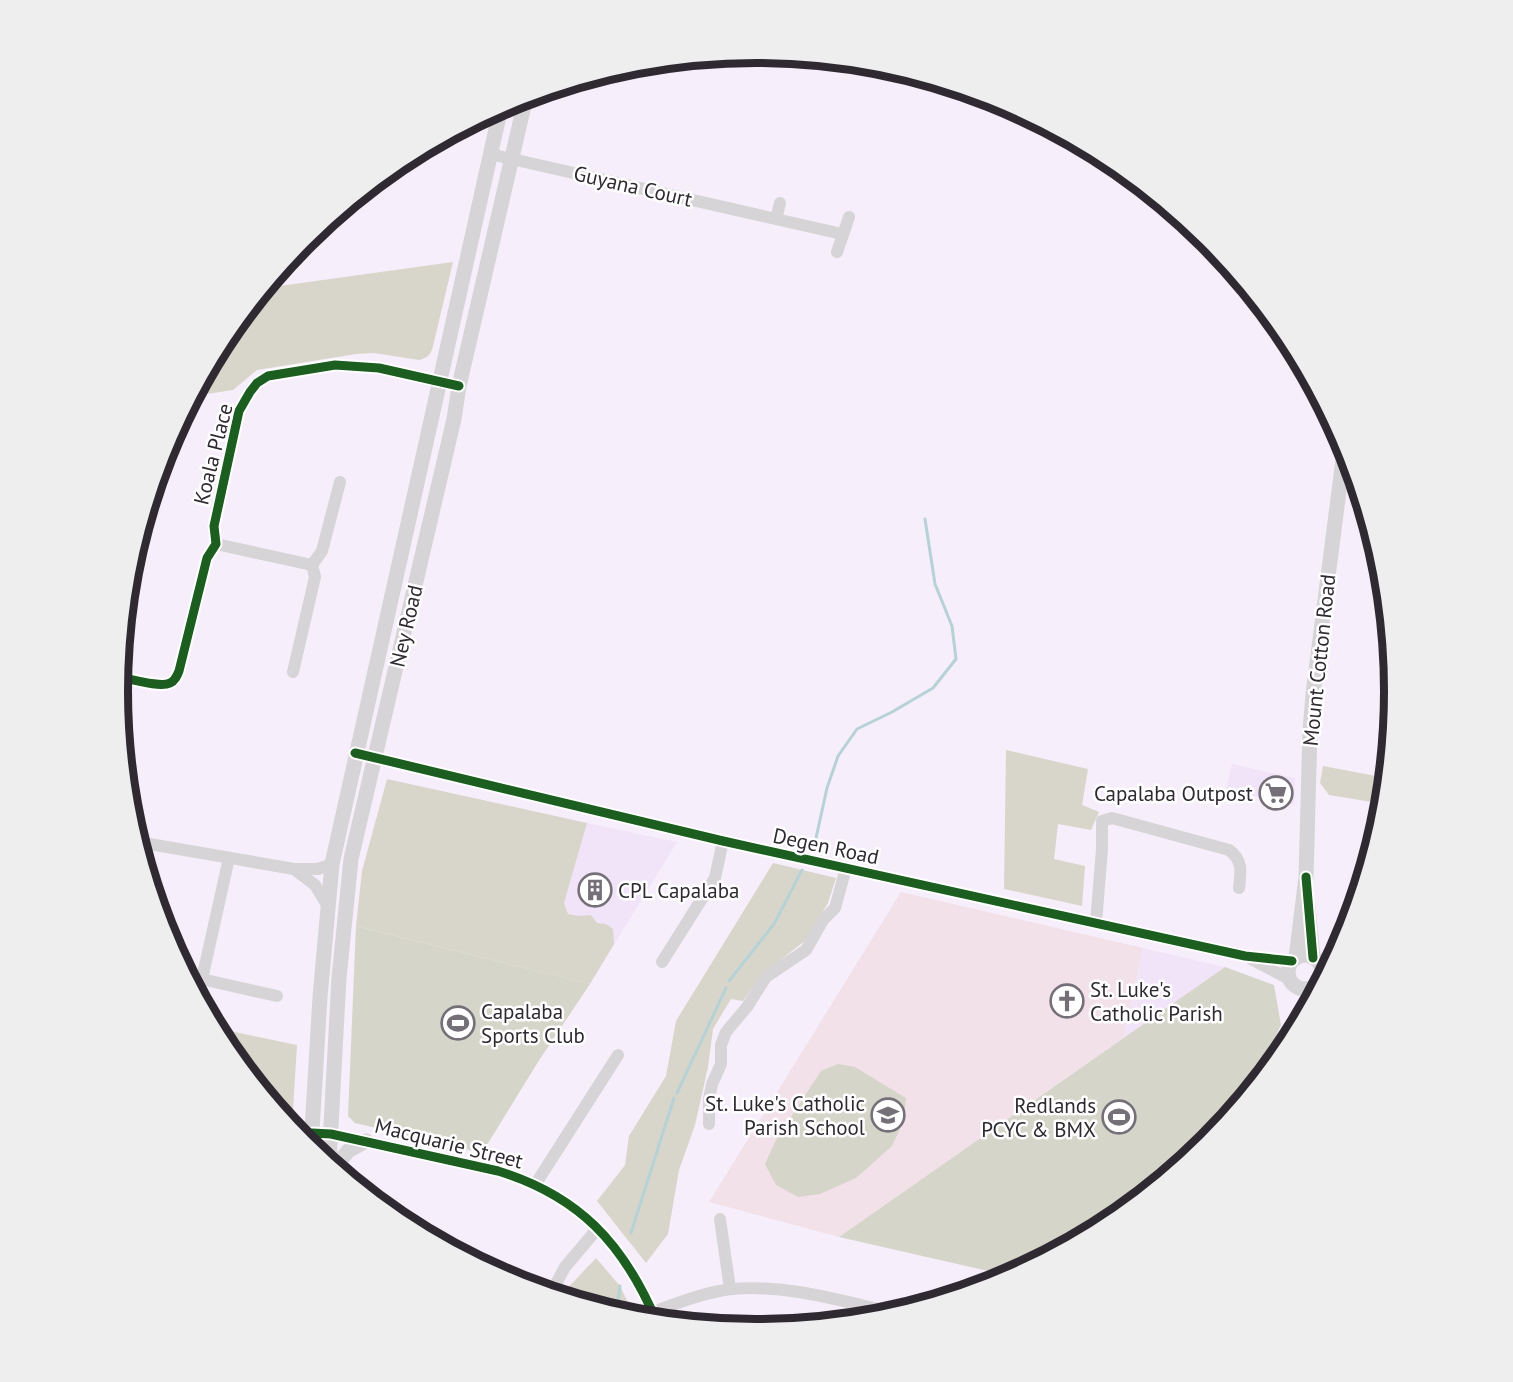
<svg xmlns="http://www.w3.org/2000/svg" width="1513" height="1382" font-family="'PT Sans',sans-serif">
<style>
.built{fill:#f2e4f8}
.education{fill:#f3e1ea}
.green{fill:#d6d5ca}
.forest{fill:#d8d6ca}
.lines{fill:none;stroke-linecap:round;stroke-linejoin:round}
.stream{stroke:#b7d2d7;stroke-width:3}
.minor{stroke:#d6d4d6;stroke-width:12}
.major{stroke:#d6d4d6;stroke-width:15}
.cycleway-casing{stroke:#fff;stroke-width:13}
.cycleway{stroke:#1b5e20;stroke-width:9}
.labels{text-anchor:middle;dominant-baseline:central;stroke-width:5;stroke-linejoin:round;paint-order:stroke}
.street-label{font-size:21px;fill:#2f2a32;stroke:#fff}
.poi-label{font-size:21px;fill:#2f2a32;stroke:#fff;text-anchor:end}
.rim{fill:none;stroke:#2f2a32;stroke-width:8}
</style>
<rect width="100%" height="100%" fill="#f6eefa"/>
<!-- built -->
<g class="built">
<path d="M 1232,764 L 1295,778 L 1294,805 L 1226,790 Z"/>
<path d="M 587,823 L 677,842 L 590,984 L 523,967 Z"/>
<path d="M 1143,948 L 1225,967 L 1123,1038 Z"/>
</g>
<!-- education -->
<path class="education" d="M 901,892 L 1143,948 L 1123,1038 L 839,1237 L 709,1202 Z"/>
<!-- green -->
<g class="green">
<path d="M 356,926 L 590,984 L 538,1062 L 482,1153 L 355,1123 L 348,1116 Z"/>
<path d="M 1225,967 L 1274,985 L 1281,1025 L 1249,1092 L 1208,1143 L 1111,1222 L 1010,1276 L 839,1237 Z"/>
<path d="M 838,1064 L 855,1067 L 906,1098 L 904,1120 L 892,1146 L 856,1178 L 820,1194 L 798,1197 L 776,1185 L 765,1164 L 776,1140 L 821,1071 Z"/>
</g>
<!-- forest -->
<g class="forest">
<path d="M 453,262 L 433,346 C 431,355 427,358 419,360 L 374,353 L 356,354 L 257,370 L 233,390 L 194,396 L 226,336 L 265,288 Z"/>
<path d="M 1006,750 L 1088,769 L 1082,805 L 1099,812 L 1091,830 L 1058,824 L 1054,859 L 1085,866 L 1082,906 L 1004,889 Z"/>
<path d="M 1323,766 L 1386,778 L 1384,804 L 1329,795 L 1320,783 Z"/>
<path d="M 387,779 L 587,823 L 564,903 L 568,914 L 578,916 L 591,915 L 597,923 L 606,924 L 613,929 L 614,944 L 590,984 L 356,926 L 362,871 Z"/>
<path d="M 773,863 L 836,878 L 828,903 L 806,940 L 761,975 L 743,1001 L 731,999 L 713,1029 L 708,1067 L 695,1125 L 679,1170 L 668,1234 L 646,1263 L 597,1201 L 625,1165 L 629,1136 L 666,1076 L 676,1021 Z"/>
<path d="M 216,1028 L 297,1045 L 292,1126 L 225,1045 Z"/>
<path d="M 596,1258 L 620,1286 L 635,1317 L 563,1296 L 564,1292 Z"/>
</g>
<g class="lines">
<!-- stream -->
<g class="stream">
<path d="M 814,847 L 827,788 L 838,756 L 857,729 L 892,712 L 933,688 L 956,659 L 952,626 L 935,584 L 925,519"/>
<path d="M 729,981 L 774,924 L 802,870"/>
<path d="M 677,1093 L 726,988"/>
<path d="M 631,1233 L 674,1098"/>
<path d="M 617,1313 L 620,1286"/>
</g>
<!-- minor -->
<g class="minor">
<path d="M 490,154 L 842,234"/>
<path d="M 776,219 L 780,203"/>
<path d="M 837,252 L 849,217"/>
<path d="M 216,544 L 312,565 L 315,577 L 293,672"/>
<path d="M 312,565 L 322,551 L 340,482"/>
<path d="M 119,677 C 131,679 160,688 170,683 C 175,681 177,676 179,671 L 207,558 L 216,544 L 214,526 L 239,411 L 250,392 L 257,383 L 268,376 L 335,365 L 379,368 L 459,386"/>
<path d="M 355,753 L 723,841 L 1245,956 L 1292,961"/>
<path d="M 138,842 L 294,869 L 318,869 L 332,864"/>
<path d="M 294,869 L 315,885 L 327,905"/>
<path d="M 1096,923 L 1102,849 L 1102,821 L 1112,818 L 1229,850 C 1243,860 1241,872 1239,888"/>
<path d="M 1251,959 L 1289,979"/>
<path d="M 662,962 L 715,878 L 723,841"/>
<path d="M 1320,965 L 1329,968"/>
<path d="M 188,976 L 277,996"/>
<path d="M 202,979 L 229,858"/>
<path d="M 709,1124 L 709,1099 L 712,1084 L 721,1064 L 721,1045 L 726,1032 L 747,1007 L 766,977 L 806,950 L 823,920 L 835,908 L 846,868"/>
<path d="M 312,1133 L 331,1134 L 498,1171 C 579,1196 623,1243 656,1320"/>
<path d="M 535,1185 L 618,1055"/>
<path d="M 720,1219 L 730,1289"/>
<path d="M 551,1293 L 565,1267 L 598,1228"/>
<path d="M 653,1312 C 678,1303 705,1292 732,1289 C 787,1284 841,1301 895,1313"/>
</g>
<!-- major -->
<g class="major">
<path d="M 1308,907 L 1313,958"/>
<circle cx="1305" cy="972" r="17"/>
<path d="M 1296,958 L 1306,877 L 1310,730 L 1313,694 L 1345,444"/>
<path d="M 1281,1054 L 1307,1002 L 1313,987"/>
<path d="M 311,1147 L 320,997 L 332,864 L 501,107"/>
<path d="M 329,1162 L 339,978 L 351,859 L 454,419 L 459,386 L 526,97"/>
<path d="M 335,1167 L 348,1151 L 366,1141"/>
</g>
<!-- cycleway casing -->
<g class="cycleway-casing">
<g id="cycleway">
<path d="M 119,677 C 131,679 160,688 170,683 C 175,681 177,676 179,671 L 207,558 L 216,544 L 214,526 L 239,411 L 250,392 L 257,383 L 268,376 L 335,365 L 379,368 L 459,386"/>
<path d="M 355,753 L 723,841 L 1245,956 L 1292,961"/>
<path d="M 1306,877 L 1313,958"/>
<path d="M 312,1133 L 331,1134 L 498,1171 C 579,1196 623,1243 656,1320"/>
</g>
</g>
<!-- cycleway -->
<use href="#cycleway" class="cycleway"/>
</g>
<!-- icons -->
<defs>
<g id="supermarket-ring" transform="scale(1.725)"><circle r="9.5" fill="#fff" stroke="#756f78" stroke-width="1.5"/><path d="M-6-5.5h2.5l.6 2H6L4.5 2H-2.5L-4.4-4H-6ZM-1.5 3.2a1.3 1.3 0 1 0 .1 0ZM3 3.2a1.3 1.3 0 1 0 .1 0Z" fill="#756f78"/></g>
<g id="building-ring" transform="scale(1.725)"><circle r="9.5" fill="#fff" stroke="#756f78" stroke-width="1.5"/><path d="M-4-6H4V6H1V3H-1V6H-4ZM-2.5-4.3h1.7v1.8h-1.7ZM.8-4.3h1.7v1.8H.8ZM-2.5-1h1.7V.8h-1.7ZM.8-1h1.7V.8H.8Z" fill="#756f78"/></g>
<g id="church-ring" transform="scale(1.725)"><circle r="9.5" fill="#fff" stroke="#756f78" stroke-width="1.5"/><path d="M-1.2-6h2.4v3.5h3.3v2.4h-3.3V6h-2.4V-.1h-3.3v-2.4h3.3Z" fill="#756f78"/></g>
<g id="stadium-ring" transform="scale(1.725)"><circle r="9.5" fill="#fff" stroke="#756f78" stroke-width="1.5"/><path d="M0-5a6.5 5 0 1 0 0 10a6.5 5 0 1 0 0-10ZM-3.5-1.8h7v3.6h-7Z" fill="#756f78"/></g>
<g id="school-ring" transform="scale(1.725)"><circle r="9.5" fill="#fff" stroke="#756f78" stroke-width="1.5"/><path d="M0-5L7-2L0 1L-7-2ZM-4 1L0 2.5L4 1V4Q0 6-4 4Z" fill="#756f78"/></g>
</defs>
<g fill-rule="evenodd">
<use href="#supermarket-ring" x="1276" y="793"/>
<use href="#building-ring" x="595" y="890"/>
<use href="#church-ring" x="1067" y="1001"/>
<use href="#stadium-ring" x="458" y="1023"/>
<use href="#school-ring" x="888" y="1115"/>
<use href="#stadium-ring" x="1119" y="1117"/>
</g>
<g class="labels">
<!-- street labels -->
<g class="street-label">
<text transform="translate(633 186) rotate(13)">Guyana Court</text>
<text transform="translate(213 454) rotate(-76)">Koala Place</text>
<text transform="translate(406 626) rotate(-77)">Ney Road</text>
<text transform="translate(1319 660) rotate(-84)">Mount Cotton Road</text>
<text transform="translate(826 846) rotate(12)">Degen Road</text>
<text transform="translate(449 1143) rotate(14)">Macquarie Street</text>
</g>
<!-- poi labels -->
<g class="poi-label">
<text x="1253" y="793">Capalaba Outpost</text>
<text x="618" y="890" text-anchor="start">CPL Capalaba</text>
<text x="1090" y="989" text-anchor="start">St. Luke's<tspan x="1090" dy="24">Catholic Parish</tspan></text>
<text x="481" y="1011" text-anchor="start">Capalaba<tspan x="481" dy="24">Sports Club</tspan></text>
<text x="865" y="1103">St. Luke's Catholic<tspan x="865" dy="24">Parish School</tspan></text>
<text x="1096" y="1105">Redlands<tspan x="1096" dy="24">PCYC &amp; BMX</tspan></text>
</g>
</g>
<!-- crop -->
<path d="M0 0H1513V1382H0ZM128 691a628 628 0 1 1 1256 0a628 628 0 1 1-1256 0Z" fill="#eeeeef" fill-rule="evenodd"/>
<path class="rim" d="M128 691a628 628 0 1 1 1256 0a628 628 0 1 1-1256 0Z"/>
</svg>
